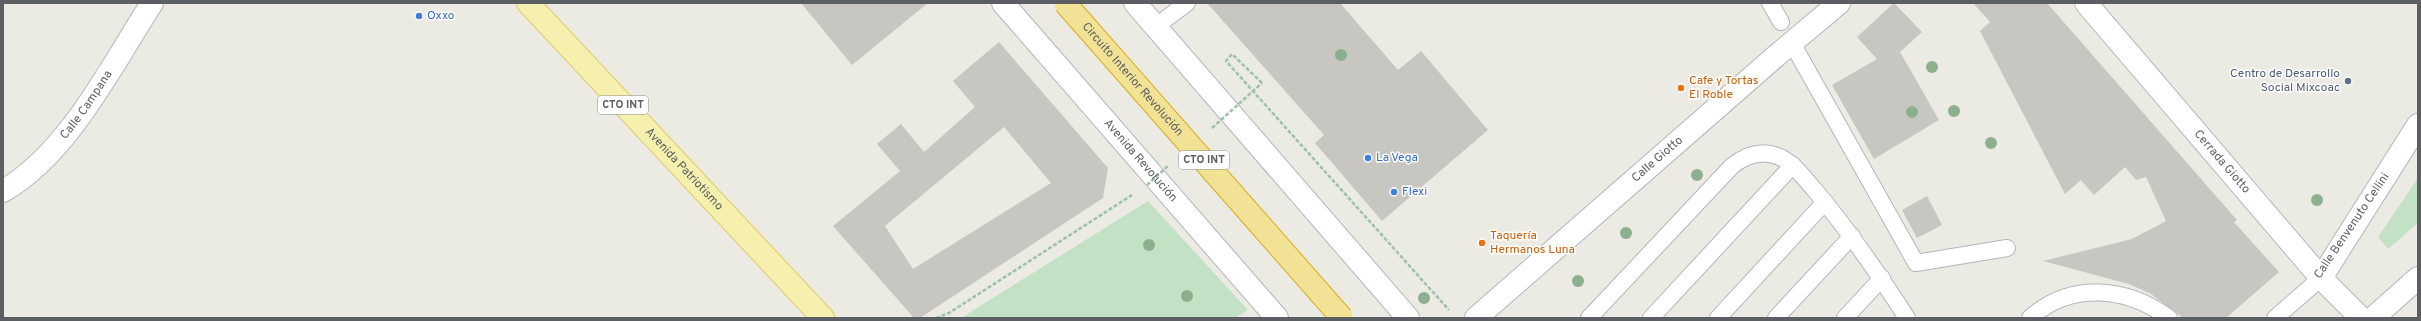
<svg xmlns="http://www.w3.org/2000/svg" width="2421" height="321" font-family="Overpass,sans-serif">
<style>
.green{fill:#c2e1c5}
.building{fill:#c8c6c0;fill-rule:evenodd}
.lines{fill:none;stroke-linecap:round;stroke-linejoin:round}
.service-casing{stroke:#b4b5b9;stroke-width:18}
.minor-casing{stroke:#b4b5b9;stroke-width:24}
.tertiary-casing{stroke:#b4b5b9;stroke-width:24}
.secondary-casing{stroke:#b2b5b9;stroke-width:24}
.primary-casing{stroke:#e1ca67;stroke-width:24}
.path{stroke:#9cc1aa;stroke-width:2.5;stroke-dasharray:4 2;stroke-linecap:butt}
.service{stroke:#fff;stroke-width:16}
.minor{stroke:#fff;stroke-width:22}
.tertiary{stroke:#fff;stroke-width:22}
.secondary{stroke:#fff;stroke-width:22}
.primary{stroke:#f6f0af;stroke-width:22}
.motorway-bridge-casing{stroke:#d6ac19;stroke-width:24;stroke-linecap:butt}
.path-bridge{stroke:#9cc1aa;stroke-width:2.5;stroke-dasharray:4 2;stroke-linecap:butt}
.motorway-bridge{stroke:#f1e296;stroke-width:22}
.tree{fill:#8cb08d}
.shop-dot{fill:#3f7fe0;stroke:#fff;stroke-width:1.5}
.service-dot{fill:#5c6f8a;stroke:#fff;stroke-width:1.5}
.food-dot{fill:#e8710a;stroke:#fff;stroke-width:1.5}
.labels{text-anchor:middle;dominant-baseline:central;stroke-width:3;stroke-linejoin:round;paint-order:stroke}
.shield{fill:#fff;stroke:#8c8e91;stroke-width:1}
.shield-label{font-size:11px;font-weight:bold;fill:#5b5e62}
.shop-label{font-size:12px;fill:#366cbe;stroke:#fff;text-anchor:start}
.service-label{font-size:12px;fill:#4e5e75;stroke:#fff;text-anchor:end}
.street-label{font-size:12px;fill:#5b5e62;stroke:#fff}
.food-label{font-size:12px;fill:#c56008;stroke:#fff;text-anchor:start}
</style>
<rect width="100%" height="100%" fill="#ecebe3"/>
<!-- green -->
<g class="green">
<path d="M 2418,178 L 2418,223 L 2388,249 L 2378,237 Z"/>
<path d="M 1148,201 L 1248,310 L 1235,318 L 961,318 Z"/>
</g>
<!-- building -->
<g class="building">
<path d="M 801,3 L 928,3 L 852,65 Z"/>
<path d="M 1207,3 L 1340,3 L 1398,70 L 1421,51 L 1488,130 L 1382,221 L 1315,143 L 1324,135 Z"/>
<path d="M 1894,3 L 1922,32 L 1900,52 L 1939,120 L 1874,159 L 1832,85 L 1877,59 L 1857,37 Z"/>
<path d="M 1973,3 L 2047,3 L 2237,220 L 2234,222 L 2279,272 L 2226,318 L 2183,318 L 2151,294 L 2129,284 L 2043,261 L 2132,239 L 2166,221 L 2146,177 L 2136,180 L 2125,167 L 2094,195 L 2081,180 L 2065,194 L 1980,31 L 1990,22 Z"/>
<path d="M 999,42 L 1108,168 L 1103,198 L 920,318 L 914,318 L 833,226 L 900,171 L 877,144 L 901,124 L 924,152 L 975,107 L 953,81 ZM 1004,127 L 1051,183 L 913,269 L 885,226 Z"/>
<path d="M 1927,196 L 1942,225 L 1917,238 L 1902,210 Z"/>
</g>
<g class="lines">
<!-- service casing -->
<g class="service-casing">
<g id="service">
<path d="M 1770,3 L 1781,22"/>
<path d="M 1155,27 L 1187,3"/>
<path d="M 1792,43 L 1916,263 L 2007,248"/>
<path d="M 1589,318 L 1732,166 C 1747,154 1764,149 1782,158 C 1795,165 1804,178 1813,188 C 1848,229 1878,273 1907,318"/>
<path d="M 1651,318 L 1793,165"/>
<path d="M 1718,318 L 1825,202"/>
<path d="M 1776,318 L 1852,236"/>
<path d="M 1845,318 L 1882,278"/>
<path d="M 2030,318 C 2071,281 2127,287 2169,318"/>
<path d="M 2275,318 L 2321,278"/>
</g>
</g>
<!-- minor casing -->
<g class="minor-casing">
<g id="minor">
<path id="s1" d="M 2086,3 L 2321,278 L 2361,318"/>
<path id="s2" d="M 3,191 C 68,154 112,65 152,3"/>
</g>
</g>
<!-- tertiary casing -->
<g class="tertiary-casing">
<g id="tertiary">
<path d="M 2321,278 L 2418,125"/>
<path id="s3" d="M 1476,318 L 1776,56 L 1839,3"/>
<path d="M 2373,318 L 2418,278"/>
</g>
</g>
<!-- secondary casing -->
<g class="secondary-casing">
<g id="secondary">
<path id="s4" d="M 1003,3 L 1277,318"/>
<path d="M 1135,3 L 1408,318"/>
</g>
</g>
<!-- primary casing -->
<g class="primary-casing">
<g id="primary">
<path id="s5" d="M 528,3 L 823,318"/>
</g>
</g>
<!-- path -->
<g class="path">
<path d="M 1262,83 L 1232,54 L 1226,61 L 1449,310"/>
<path d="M 936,318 L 949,313 L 1132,195"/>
</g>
<!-- service -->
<use href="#service" class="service"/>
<!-- minor -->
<use href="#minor" class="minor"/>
<!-- tertiary -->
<use href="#tertiary" class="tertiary"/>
<!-- secondary -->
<use href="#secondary" class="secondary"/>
<!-- primary -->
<use href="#primary" class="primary"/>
<!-- motorway-bridge casing -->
<g class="motorway-bridge-casing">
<g id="motorway-bridge">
<path id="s6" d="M 1065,3 L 1342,318"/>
</g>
</g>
<!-- path-bridge -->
<g class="path-bridge">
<path d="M 1212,128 L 1262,83"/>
<path d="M 1147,185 L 1169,165"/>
</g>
<!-- motorway-bridge -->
<use href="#motorway-bridge" class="motorway-bridge"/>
</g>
<!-- trees -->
<g class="tree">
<circle cx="1341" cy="55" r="6"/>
<circle cx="1932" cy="67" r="6"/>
<circle cx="1954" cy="111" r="6"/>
<circle cx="1912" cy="112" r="6"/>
<circle cx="1991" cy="143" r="6"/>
<circle cx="1697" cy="175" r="6"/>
<circle cx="2317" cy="200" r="6"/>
<circle cx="1626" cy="233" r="6"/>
<circle cx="1149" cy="245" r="6"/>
<circle cx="1578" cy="281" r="6"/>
<circle cx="1187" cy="296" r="6"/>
<circle cx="1424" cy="298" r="6"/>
</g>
<!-- markers -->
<g class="shop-dot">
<circle cx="419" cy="16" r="4"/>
<circle cx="1368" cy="158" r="4"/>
<circle cx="1394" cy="192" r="4"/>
</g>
<circle class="service-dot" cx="2348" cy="81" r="4"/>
<g class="food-dot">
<circle cx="1681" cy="88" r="4"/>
<circle cx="1482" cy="243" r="4"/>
</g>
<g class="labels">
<!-- shield labels -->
<g class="shield">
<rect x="598" y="96" width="50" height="18" rx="3"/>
<rect x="1179" y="151" width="50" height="18" rx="3"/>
</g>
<g class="shield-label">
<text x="623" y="105">CTO INT</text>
<text x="1204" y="160">CTO INT</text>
</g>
<!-- shop labels -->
<g class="shop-label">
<text x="427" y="16">Oxxo</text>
<text x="1376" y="158">La Vega</text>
<text x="1402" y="192">Flexi</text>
</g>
<!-- service labels -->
<g class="service-label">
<text x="2340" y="74">Centro de Desarrollo<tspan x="2340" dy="14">Social Mixcoac</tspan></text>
</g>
<!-- street labels -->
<g class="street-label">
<text stroke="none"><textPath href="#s6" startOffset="102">Circuito Interior Revolución</textPath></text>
<text stroke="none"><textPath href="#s2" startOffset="121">Calle Campana</textPath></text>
<text stroke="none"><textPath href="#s3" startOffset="241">Calle Giotto</textPath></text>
<text stroke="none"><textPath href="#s4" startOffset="209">Avenida Revolución</textPath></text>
<text stroke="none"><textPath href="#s1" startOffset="209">Cerrada Giotto</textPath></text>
<text stroke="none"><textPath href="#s5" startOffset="228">Avenida Patriotismo</textPath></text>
<text transform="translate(2352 226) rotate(-56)">Calle Benvenuto Cellini</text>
</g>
<!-- food labels -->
<g class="food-label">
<text x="1689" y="81">Cafe y Tortas<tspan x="1689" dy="14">El Roble</tspan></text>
<text x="1490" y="236">Taquería<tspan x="1490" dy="14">Hermanos Luna</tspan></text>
</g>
</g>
<!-- border -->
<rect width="2421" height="321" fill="none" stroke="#5b5e62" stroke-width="8"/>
</svg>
